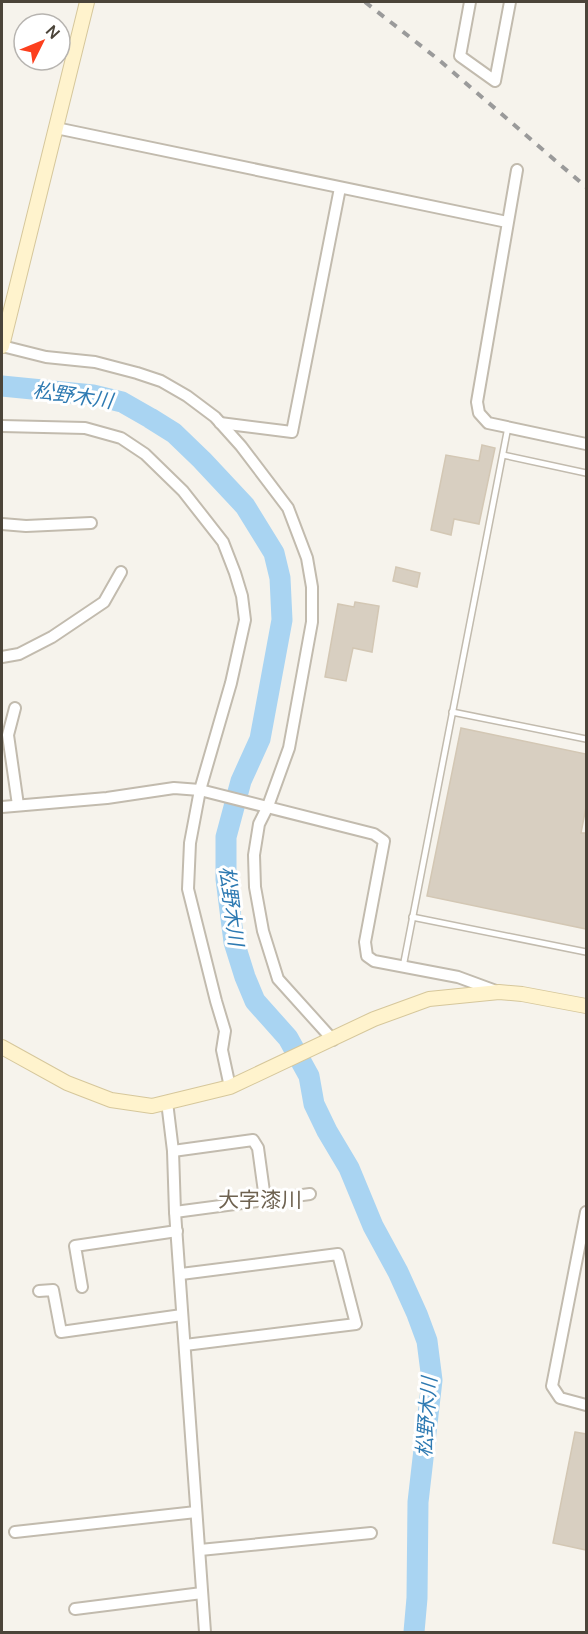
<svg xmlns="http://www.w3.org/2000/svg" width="588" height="1634" font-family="Manrope,'Noto Sans JP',sans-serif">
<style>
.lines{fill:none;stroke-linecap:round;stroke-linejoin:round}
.river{stroke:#a9d4f2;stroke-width:21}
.building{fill:#d8cfc1;stroke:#d3c7b4;stroke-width:1.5}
.lane-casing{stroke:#c2bbae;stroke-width:8}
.street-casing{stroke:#c2bbae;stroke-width:14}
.secondary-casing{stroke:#d6c79b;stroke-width:16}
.lane{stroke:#fff;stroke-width:5}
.street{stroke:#fff;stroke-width:10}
.secondary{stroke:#fff3cd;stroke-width:14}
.rail{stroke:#9a9a9a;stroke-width:4;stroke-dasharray:8 8;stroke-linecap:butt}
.labels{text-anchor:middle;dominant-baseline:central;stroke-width:6;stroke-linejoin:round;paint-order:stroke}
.water-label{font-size:20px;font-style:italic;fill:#2e7ab2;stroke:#fff}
.quarter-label{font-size:21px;fill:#6e6250;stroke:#fff}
</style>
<rect width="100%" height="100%" fill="#f6f3ec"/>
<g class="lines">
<!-- river -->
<path class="river" d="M 2,386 L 93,395 L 122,402 L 150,418 L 174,433 L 202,460 L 245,506 L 274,553 L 280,578 L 282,620 L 260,739 L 241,781 L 226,837 L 226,879 L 234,942 L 245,977 L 255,1001 L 288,1038 L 309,1076 L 314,1104 L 327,1131 L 349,1168 L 373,1226 L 398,1272 L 417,1314 L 427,1341 L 432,1380 L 418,1502 L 417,1598 L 414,1632"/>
</g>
<!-- building -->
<g class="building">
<path d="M 482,445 L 495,448 L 479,524 L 454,519 L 451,535 L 431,530 L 446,455 L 479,461 Z"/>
<path d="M 396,567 L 420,573 L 417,587 L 393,581 Z"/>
<path d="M 355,602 L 379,606 L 372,652 L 353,648 L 346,681 L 325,677 L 338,604 L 354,607 Z"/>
<path d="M 461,728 L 586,754 L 586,807 L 581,833 L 586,833 L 586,929 L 427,896 Z"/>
<path d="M 575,1432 L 586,1434 L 586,1550 L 553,1543 Z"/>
</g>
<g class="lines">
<!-- lane casing -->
<g class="lane-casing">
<g id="lane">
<path d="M 503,455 L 586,473"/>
<path d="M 452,712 L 586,739"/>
<path d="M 412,917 L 586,952"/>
<path d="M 403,967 L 508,427"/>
</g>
</g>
<!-- street casing -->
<g class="street-casing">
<g id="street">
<path d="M 470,2 L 460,56 L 495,81 L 510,2"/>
<path d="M 56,128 L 507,222"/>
<path d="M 517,170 L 477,402 L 479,413 L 488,423 L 586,444"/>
<path d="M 2,346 L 46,357 L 95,362 L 137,373 L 161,381 L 187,396 L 215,417 L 241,446 L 288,508 L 307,558 L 312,587 L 312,622 L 289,748 L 268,806 L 259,824 L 254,855 L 255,887 L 263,931 L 278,979 L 333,1040"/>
<path d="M 220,423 L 292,432 L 340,188"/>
<path d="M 2,426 L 85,428 L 121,438 L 145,454 L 183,491 L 223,542 L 235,573 L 242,596 L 245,620 L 231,683 L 200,790 L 190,843 L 188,889 L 216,1001 L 225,1031 L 222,1050 L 230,1087"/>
<path d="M 2,524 L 26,526 L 91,523"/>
<path d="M 2,657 L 19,654 L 52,637 L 104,602 L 121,572"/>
<path d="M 15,708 L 8,735 L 18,805"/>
<path d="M 2,807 L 107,798 L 174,788 L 200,790 L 374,834 L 384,841 L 365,942 L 367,956 L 374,961 L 458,977 L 496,991"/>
<path d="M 167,1102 L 173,1151 L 175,1212 L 205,1632"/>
<path d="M 173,1151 L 253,1140 L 258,1148 L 265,1199"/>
<path d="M 175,1212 L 310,1194"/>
<path d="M 586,1212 L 552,1386 L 560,1398 L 586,1405"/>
<path d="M 181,1274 L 338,1254 L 356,1324 L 185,1345"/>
<path d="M 82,1287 L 75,1246 L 177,1231"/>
<path d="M 39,1291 L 53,1290 L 61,1332 L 182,1315"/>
<path d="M 15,1532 L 196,1512"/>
<path d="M 200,1550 L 371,1533"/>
<path d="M 75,1609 L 202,1593"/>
</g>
</g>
<!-- secondary casing -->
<g class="secondary-casing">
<g id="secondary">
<path d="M 2,346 L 87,2"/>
<path d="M 2,1047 L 67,1083 L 111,1100 L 152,1106 L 230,1087 L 374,1019 L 429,999 L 499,992 L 522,994 L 586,1006"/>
</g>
</g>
<!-- lane -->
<use href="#lane" class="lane"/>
<!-- street -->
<use href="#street" class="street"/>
<!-- secondary -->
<use href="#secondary" class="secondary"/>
<!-- rail -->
<path class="rail" d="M 365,2 L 439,60 L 586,187"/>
</g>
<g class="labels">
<!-- water labels -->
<g class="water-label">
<text transform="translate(73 395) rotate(8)">松野木川</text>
<text transform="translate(232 906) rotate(83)">松野木川</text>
<text transform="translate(426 1417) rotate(-86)">松野木川</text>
</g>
<!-- quarter labels -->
<g class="quarter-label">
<text x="260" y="1199">大字漆川</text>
</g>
</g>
<!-- border -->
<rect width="588" height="1634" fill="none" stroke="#4b4439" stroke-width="6"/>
<!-- north arrow -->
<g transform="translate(42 42) rotate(47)"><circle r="28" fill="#ffffff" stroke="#b7b4b0" stroke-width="1.5"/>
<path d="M0-4.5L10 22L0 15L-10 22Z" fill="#fc3f1d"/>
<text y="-9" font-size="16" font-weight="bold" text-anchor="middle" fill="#4b4439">N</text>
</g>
</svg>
